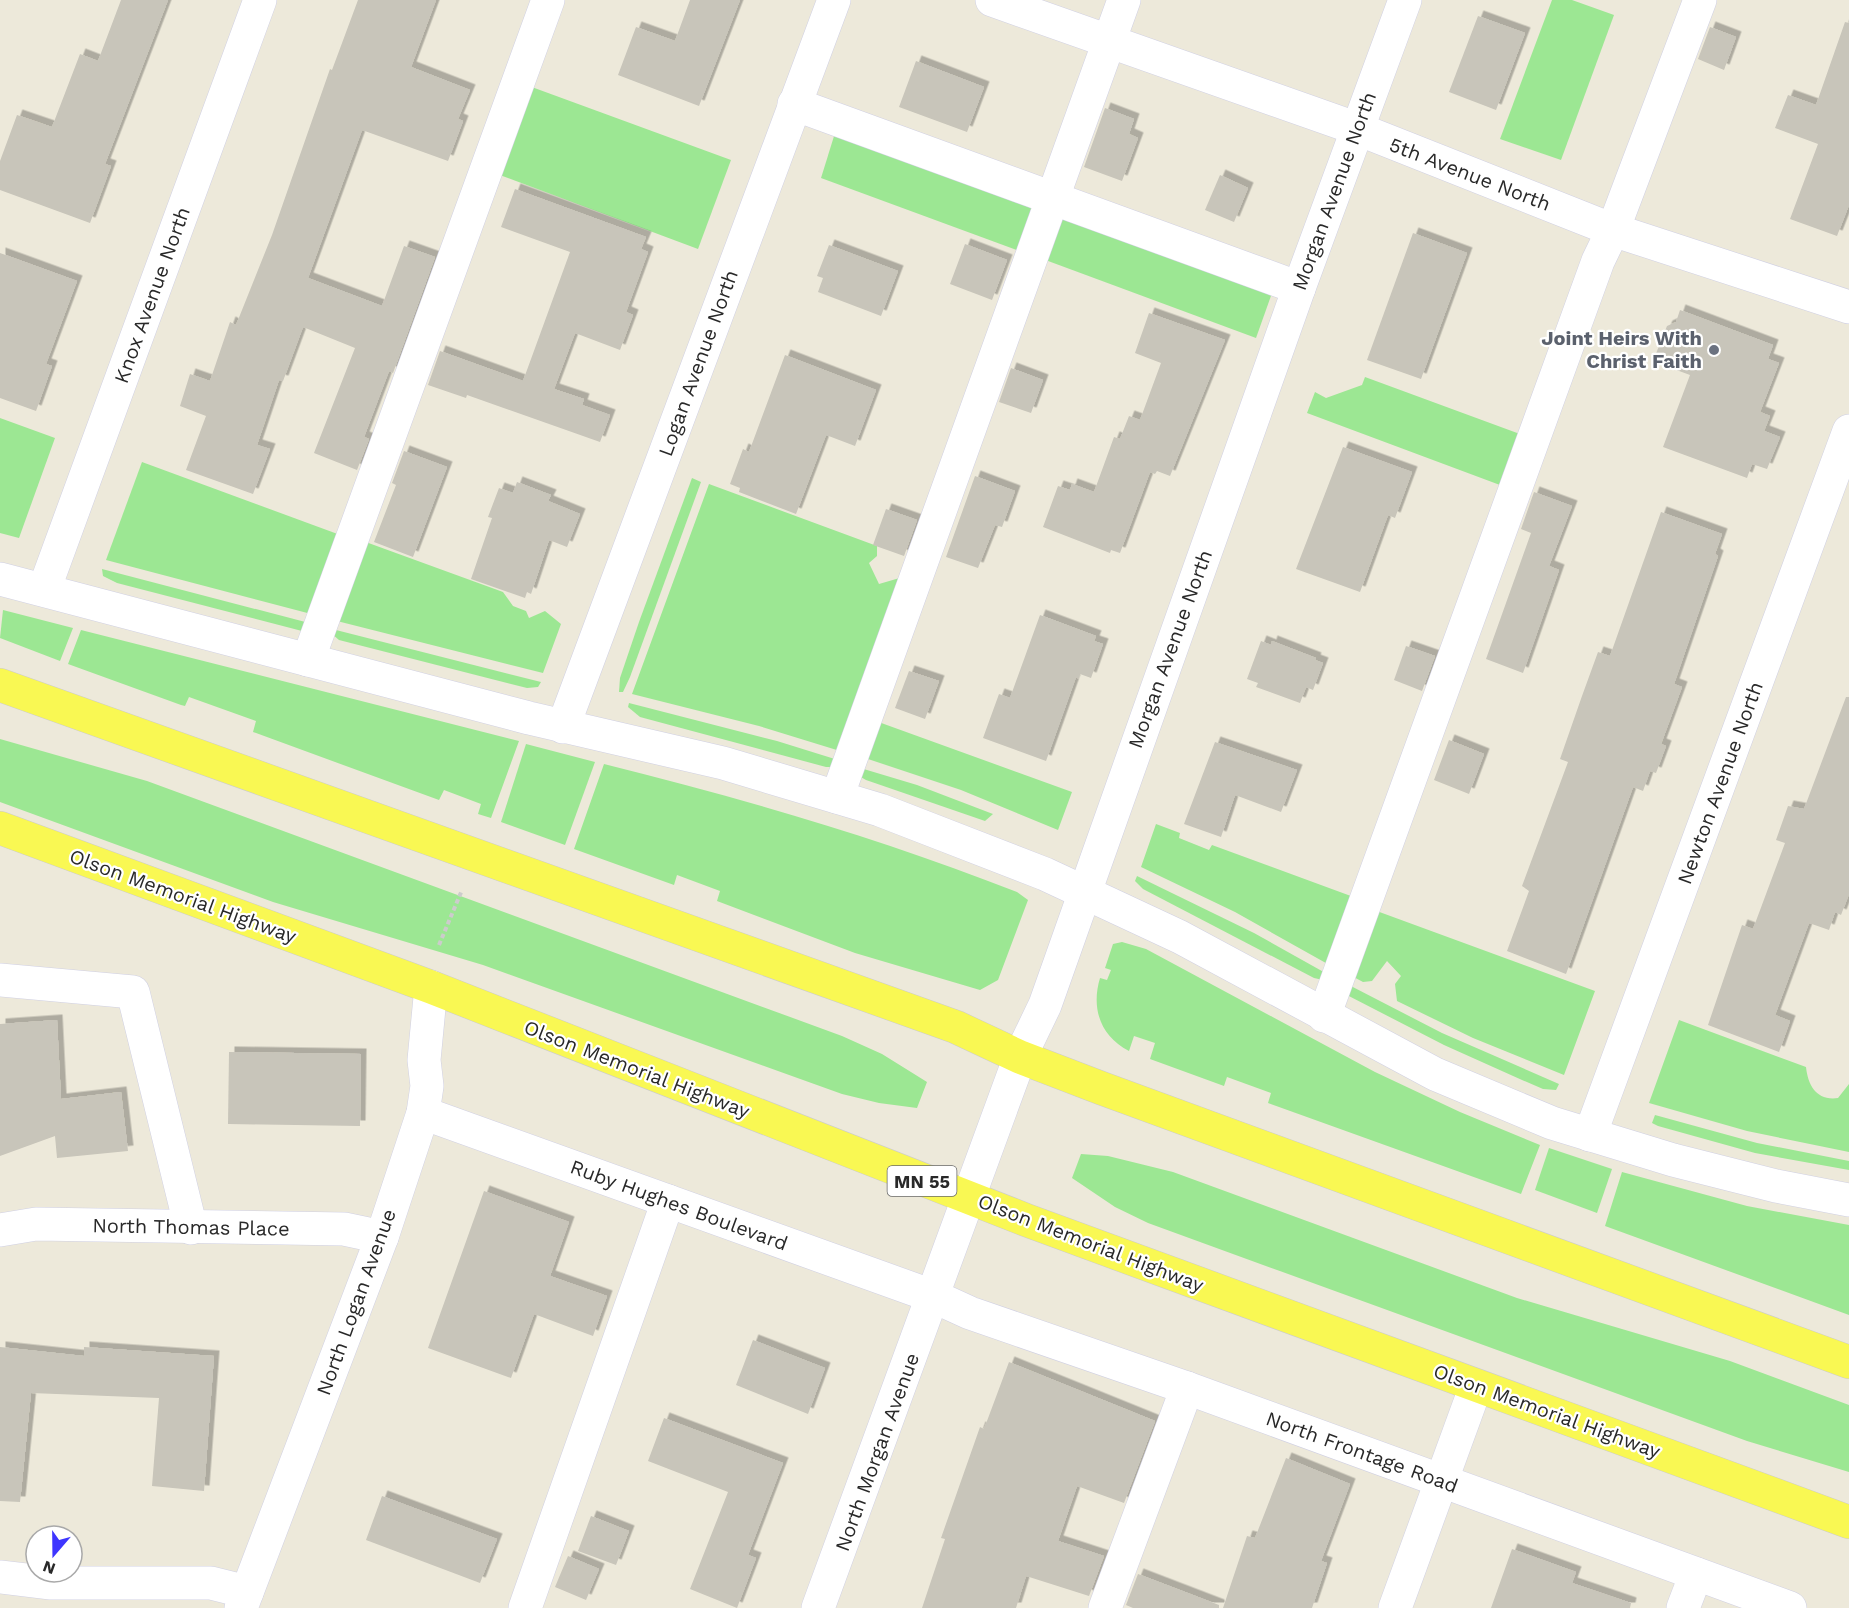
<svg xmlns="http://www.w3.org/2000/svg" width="1849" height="1608" font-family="'Work Sans',sans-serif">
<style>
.green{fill:#9ce793}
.building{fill:#c8c5ba;filter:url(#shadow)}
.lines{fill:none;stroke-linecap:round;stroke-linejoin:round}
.minor-casing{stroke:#d0d0e3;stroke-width:34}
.major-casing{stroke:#ccc;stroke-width:34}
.path{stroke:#ccc;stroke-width:4;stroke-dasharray:4.5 3;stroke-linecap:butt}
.minor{stroke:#fff;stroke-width:33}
.major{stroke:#f9f853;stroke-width:33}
.worship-dot{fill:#6b7280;stroke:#fff;stroke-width:2}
.labels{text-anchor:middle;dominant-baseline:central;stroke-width:4.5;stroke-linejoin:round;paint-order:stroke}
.shield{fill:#fff;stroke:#696969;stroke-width:1.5}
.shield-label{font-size:18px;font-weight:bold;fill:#292929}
.street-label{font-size:20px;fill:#292929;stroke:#fff}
.worship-label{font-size:20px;font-weight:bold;fill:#5b616d;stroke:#fff;text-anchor:end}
</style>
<defs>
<filter id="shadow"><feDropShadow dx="5.5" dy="-5.5" stdDeviation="0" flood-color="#0004"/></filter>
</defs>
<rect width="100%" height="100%" fill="#ede9da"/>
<!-- green -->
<g class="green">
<path d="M 1552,0 L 1572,0 L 1614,15 L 1561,160 L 1500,139 Z"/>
<path d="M 529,86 L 731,160 L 698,249 L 497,174 Z"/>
<path d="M 835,133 L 1037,202 L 1022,252 L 821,178 Z"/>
<path d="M 1061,214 L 1272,293 L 1256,338 L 1040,258 Z"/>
<path d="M 1365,377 L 1528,437 L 1508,488 L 1307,413 L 1315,392 L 1326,398 L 1362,385 Z"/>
<path d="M 0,418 L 55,438 L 19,538 L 0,533 Z"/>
<path d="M 142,462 L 343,536 L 315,615 L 106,560 Z"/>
<path d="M 692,478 L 701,482 L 630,677 L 623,692 L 619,692 L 620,678 L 639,622 Z"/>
<path d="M 709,484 L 877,546 L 877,556 L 869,563 L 879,584 L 903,577 L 840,751 L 759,726 L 632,694 Z"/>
<path d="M 363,541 L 503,592 L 513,606 L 526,611 L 529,618 L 545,611 L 561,624 L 543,673 L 333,620 Z"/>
<path d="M 102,569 L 313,624 L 302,631 L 117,583 L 103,576 Z"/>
<path d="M 3,610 L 73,628 L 60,661 L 0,638 Z"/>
<path d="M 332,629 L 541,682 L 538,687 L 527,688 L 339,640 L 332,634 Z"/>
<path d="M 81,630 L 519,741 L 491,818 L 478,814 L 481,804 L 444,790 L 439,800 L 253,732 L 256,721 L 189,697 L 185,706 L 181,705 L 68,664 Z"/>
<path d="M 629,703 L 777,741 L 838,760 L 830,767 L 826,767 L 640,717 L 628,707 Z"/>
<path d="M 873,720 L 1072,792 L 1058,830 L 961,790 L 862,757 Z"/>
<path d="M 0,739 L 147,781 L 842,1036 L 882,1054 L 927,1082 L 917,1108 L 879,1103 L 842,1094 L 483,965 L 273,902 L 0,802 Z"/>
<path d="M 526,744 L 595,762 L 565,845 L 501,822 Z"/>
<path d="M 604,764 C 745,799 882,839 1017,892 L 1028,900 L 998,980 L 980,990 L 855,953 L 717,901 L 720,891 L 677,875 L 674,885 L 574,849 Z"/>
<path d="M 857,767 L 917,785 L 993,814 L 985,821 L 866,780 L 859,776 Z"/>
<path d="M 1156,824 L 1180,833 L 1179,838 L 1209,850 L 1212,845 L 1359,899 L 1333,967 L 1235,912 L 1141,867 Z"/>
<path d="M 1137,876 L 1254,933 L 1329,975 L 1323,980 L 1314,978 L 1143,889 L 1135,881 Z"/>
<path d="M 1374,910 L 1595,991 L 1564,1075 L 1473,1038 L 1397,1001 L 1395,984 L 1401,976 L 1387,961 L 1372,981 L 1363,982 L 1350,975 Z"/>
<path d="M 1122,942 L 1146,949 L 1375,1072 L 1460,1112 L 1540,1145 L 1521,1194 L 1268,1103 L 1271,1093 L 1227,1077 L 1224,1086 L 1150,1059 L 1155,1043 L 1134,1036 L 1129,1051 C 1100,1036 1091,1008 1100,978 L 1107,980 L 1111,970 L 1105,968 L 1113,944 Z"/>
<path d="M 1347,984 L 1442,1033 L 1559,1084 L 1556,1090 L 1543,1089 L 1522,1080 L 1444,1045 L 1343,993 Z"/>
<path d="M 1679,1020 L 1806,1067 C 1808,1086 1817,1101 1838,1098 L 1849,1084 L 1849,1152 L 1747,1131 L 1649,1103 Z"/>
<path d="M 1655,1115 L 1757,1143 L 1849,1161 L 1849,1170 L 1755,1153 L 1658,1126 L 1652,1123 Z"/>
<path d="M 1549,1148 L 1612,1169 L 1597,1213 L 1535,1190 Z"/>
<path d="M 1081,1154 L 1108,1156 L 1173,1172 L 1517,1298 L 1730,1361 L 1849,1405 L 1849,1472 L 1747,1441 L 1148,1223 L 1115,1207 L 1072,1178 Z"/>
<path d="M 1622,1172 L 1747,1206 L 1849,1225 L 1849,1315 L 1605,1226 Z"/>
</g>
<!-- building -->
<g class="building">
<path d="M 121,0 L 168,0 L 105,164 L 111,166 L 90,223 L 0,190 L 0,161 L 17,115 L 52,127 L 80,54 L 98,61 Z"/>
<path d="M 358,0 L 436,0 L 411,67 L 470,90 L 458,119 L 463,121 L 448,161 L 362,130 L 308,278 L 382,306 L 404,246 L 435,257 L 393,373 L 389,371 L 364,437 L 369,439 L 357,470 L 314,453 L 355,348 L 303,327 L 283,381 L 279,380 L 257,445 L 270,449 L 253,494 L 186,470 L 206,416 L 180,406 L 190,374 L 210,381 L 230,322 L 236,325 L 272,235 L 330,69 L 332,70 Z"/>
<path d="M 690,0 L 740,0 L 699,106 L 618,75 L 636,27 L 675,41 Z"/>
<path d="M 1478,16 L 1525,33 L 1496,110 L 1449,92 Z"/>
<path d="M 1845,22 L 1849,23 L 1849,205 L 1837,236 L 1790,219 L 1818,144 L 1775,128 L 1788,95 L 1816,105 Z"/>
<path d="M 1710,27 L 1736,37 L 1724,70 L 1698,59 Z"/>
<path d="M 916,61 L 984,87 L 967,132 L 899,107 Z"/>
<path d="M 1105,108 L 1134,119 L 1129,134 L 1138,138 L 1122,181 L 1084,167 Z"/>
<path d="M 1220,175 L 1248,188 L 1234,222 L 1205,210 Z"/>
<path d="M 515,189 L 646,237 L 641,249 L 648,252 L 626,312 L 633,315 L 620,350 L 575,333 L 554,389 L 584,399 L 582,405 L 610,415 L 600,442 L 467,395 L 466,398 L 428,385 L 440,351 L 523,381 L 570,252 L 501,227 Z"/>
<path d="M 1413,233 L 1467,253 L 1421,379 L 1367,360 Z"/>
<path d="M 965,244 L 1007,260 L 992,300 L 950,284 Z"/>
<path d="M 829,245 L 898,271 L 881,316 L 818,292 L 823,278 L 817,276 Z"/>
<path d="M 0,253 L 77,281 L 46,364 L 52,366 L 36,411 L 0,398 Z"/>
<path d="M 1680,310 L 1773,345 L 1768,359 L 1779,363 L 1760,412 L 1770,416 L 1764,431 L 1780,437 L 1767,469 L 1752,464 L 1747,478 L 1663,447 L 1690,375 L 1660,364 L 1662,359 L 1655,356 L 1667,326 L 1676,322 Z"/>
<path d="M 1149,313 L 1225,340 L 1170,476 L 1157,471 L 1155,474 L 1150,472 L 1120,553 L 1111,550 L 1110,553 L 1043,527 L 1058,486 L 1070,490 L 1072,484 L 1094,492 L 1114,437 L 1120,439 L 1129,416 L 1140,420 L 1161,363 L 1135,353 Z"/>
<path d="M 785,355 L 876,390 L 855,446 L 826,435 L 796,514 L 739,492 L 740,488 L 730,484 L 743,449 L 749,452 Z"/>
<path d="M 1011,368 L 1043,380 L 1031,413 L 999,402 Z"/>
<path d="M 1343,447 L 1412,472 L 1395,518 L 1388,515 L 1360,592 L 1296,569 Z"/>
<path d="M 404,451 L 447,467 L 413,557 L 374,542 L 396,485 L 392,483 Z"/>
<path d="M 975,476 L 1015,491 L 1002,527 L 995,525 L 978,568 L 946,557 Z"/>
<path d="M 517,482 L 551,495 L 548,501 L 580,514 L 567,547 L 549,540 L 531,594 L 527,592 L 525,598 L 471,579 L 492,518 L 488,517 L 499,488 L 513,493 Z"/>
<path d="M 1534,492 L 1572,506 L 1549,566 L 1559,570 L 1523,673 L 1486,659 L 1531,533 L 1521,529 Z"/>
<path d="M 886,509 L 917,520 L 904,556 L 873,545 Z"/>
<path d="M 1661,512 L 1722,534 L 1715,554 L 1718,556 L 1674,684 L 1682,687 L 1661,744 L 1666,746 L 1656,773 L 1650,771 L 1643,791 L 1633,787 L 1566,974 L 1507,951 L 1529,891 L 1522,886 L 1568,762 L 1560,759 L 1582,696 L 1598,652 L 1610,656 Z"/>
<path d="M 1040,615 L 1096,636 L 1094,641 L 1103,644 L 1091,678 L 1080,674 L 1079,679 L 1076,677 L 1046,761 L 983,738 L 999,694 L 1010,698 Z"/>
<path d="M 1261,641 L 1271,645 L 1272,641 L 1316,658 L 1315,660 L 1323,663 L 1313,690 L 1306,687 L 1300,703 L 1256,687 L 1258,683 L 1247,679 Z"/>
<path d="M 1406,646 L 1435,656 L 1422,691 L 1394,680 Z"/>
<path d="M 909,671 L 939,681 L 925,719 L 895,708 Z"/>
<path d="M 1846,697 L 1849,697 L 1849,894 L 1841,915 L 1835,912 L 1829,930 L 1809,923 L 1775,1015 L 1790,1021 L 1779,1052 L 1708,1025 L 1742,925 L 1753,929 L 1785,843 L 1776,840 L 1788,806 L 1804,809 Z"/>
<path d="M 1449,740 L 1484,754 L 1469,794 L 1434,780 Z"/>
<path d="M 1215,742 L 1297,770 L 1281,812 L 1235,795 L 1221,837 L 1184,824 Z"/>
<path d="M 57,1020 L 61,1099 L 121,1092 L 128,1151 L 57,1158 L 55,1136 L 0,1156 L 0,1024 Z"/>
<path d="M 229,1052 L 361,1054 L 360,1126 L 228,1124 Z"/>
<path d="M 484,1191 L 569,1222 L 550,1276 L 607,1296 L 593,1336 L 534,1314 L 511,1378 L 428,1348 Z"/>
<path d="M 753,1340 L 825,1368 L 808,1414 L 736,1385 Z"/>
<path d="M 0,1347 L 84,1356 L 84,1347 L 214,1356 L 204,1491 L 152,1486 L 159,1398 L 31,1393 L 20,1502 L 0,1501 Z"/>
<path d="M 1009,1362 L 1155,1421 L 1124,1503 L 1077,1486 L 1058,1541 L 1104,1556 L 1089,1596 L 1026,1576 L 1016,1608 L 922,1608 L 945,1539 L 941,1538 L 980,1427 L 984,1429 Z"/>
<path d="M 664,1418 L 783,1463 L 748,1555 L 756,1558 L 737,1608 L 690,1589 L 728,1492 L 648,1461 Z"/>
<path d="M 1286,1458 L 1350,1484 L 1321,1561 L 1327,1563 L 1312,1608 L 1223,1608 L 1247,1536 L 1255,1538 Z"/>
<path d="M 382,1496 L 497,1539 L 480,1583 L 366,1540 Z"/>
<path d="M 591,1516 L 629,1531 L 616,1565 L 578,1551 Z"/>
<path d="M 1512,1549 L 1576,1572 L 1572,1583 L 1631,1603 L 1630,1608 L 1491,1608 Z"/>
<path d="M 568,1556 L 599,1569 L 586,1600 L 555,1587 Z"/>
<path d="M 1138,1574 L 1219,1605 L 1219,1608 L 1133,1608 L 1126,1605 Z"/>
</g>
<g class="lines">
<!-- minor casing -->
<g class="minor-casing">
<g id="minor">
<path d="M 992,0 L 1358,129 L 1613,230 L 1849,307"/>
<path d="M 794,104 L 1299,288"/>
<path d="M 0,579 L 529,718 L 723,763 L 880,810 L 1045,874 L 1180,937 L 1435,1074 L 1552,1123 L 1673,1160 L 1776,1186 L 1849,1200"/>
<path d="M 44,590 L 260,0"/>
<path d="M 308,660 L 548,0"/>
<path d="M 563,727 L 834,0"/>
<path d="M 837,797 L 1124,0"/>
<path d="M 0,980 L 133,992 L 191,1228"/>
<path d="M 1324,1016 L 1598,261 L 1613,230 L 1700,0"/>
<path d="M 423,1113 L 935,1297 L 970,1313 L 1187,1388 L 1790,1608"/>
<path d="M 1590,1135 L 1849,431"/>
<path d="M 0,1230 L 36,1224 L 344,1229 L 382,1237"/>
<path d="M 0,1577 L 51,1583 L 211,1583 L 247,1592"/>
<path d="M 241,1608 L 382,1237 L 423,1113 L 427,1086 L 424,1060 L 431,987"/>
<path d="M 525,1608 L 668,1201"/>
<path d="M 818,1608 L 1020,1057 L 1045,1005 L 1299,288 L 1405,0"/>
<path d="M 1105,1608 L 1187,1388"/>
<path d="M 1395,1608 L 1476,1386"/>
<path d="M 1683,1608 L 1696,1574"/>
</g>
</g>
<!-- major casing -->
<g class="major-casing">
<g id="major">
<path d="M 0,685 L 956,1027 L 1020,1057 L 1101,1088 L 1849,1362"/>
<path d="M 0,828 L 431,987 L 1026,1220 L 1849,1522"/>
</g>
</g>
<!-- path -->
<path class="path" d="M 439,945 L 462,890"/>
<!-- minor -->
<use href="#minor" class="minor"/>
<!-- major -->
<use href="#major" class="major"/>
</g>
<!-- markers -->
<circle class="worship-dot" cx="1714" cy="350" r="6"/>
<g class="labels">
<!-- shield labels -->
<rect class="shield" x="887.5" y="1166" width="69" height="30" rx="4.5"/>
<g class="shield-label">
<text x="922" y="1181">MN 55</text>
</g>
<!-- street labels -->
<g class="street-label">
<text transform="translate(1470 174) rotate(21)">5th Avenue North</text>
<text transform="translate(1334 191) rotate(-70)">Morgan Avenue North</text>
<text transform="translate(152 295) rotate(-70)">Knox Avenue North</text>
<text transform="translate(698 363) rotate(-70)">Logan Avenue North</text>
<text transform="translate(1170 649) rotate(-70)">Morgan Avenue North</text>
<text transform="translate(1720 783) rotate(-70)">Newton Avenue North</text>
<text transform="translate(183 896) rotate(20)">Olson Memorial Highway</text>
<text transform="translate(637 1069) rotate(21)">Olson Memorial Highway</text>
<text transform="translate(679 1205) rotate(20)">Ruby Hughes Boulevard</text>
<text transform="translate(191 1227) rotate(1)">North Thomas Place</text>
<text transform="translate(1091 1243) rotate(21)">Olson Memorial Highway</text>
<text transform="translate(356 1302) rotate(-70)">North Logan Avenue</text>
<text transform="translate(1547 1411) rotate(20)">Olson Memorial Highway</text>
<text transform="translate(877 1452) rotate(-70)">North Morgan Avenue</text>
<text transform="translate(1362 1452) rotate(20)">North Frontage Road</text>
</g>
<!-- worship labels -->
<g class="worship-label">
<text x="1702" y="338">Joint Heirs With<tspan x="1702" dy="23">Christ Faith</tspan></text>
</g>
</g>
<!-- north arrow -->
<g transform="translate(54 1554) rotate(200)"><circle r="28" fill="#ffffff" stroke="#a9a9a9" stroke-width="1.5"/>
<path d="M0-4.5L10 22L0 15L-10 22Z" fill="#3e35ff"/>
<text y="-9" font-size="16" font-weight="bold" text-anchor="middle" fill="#292929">N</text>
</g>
</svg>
